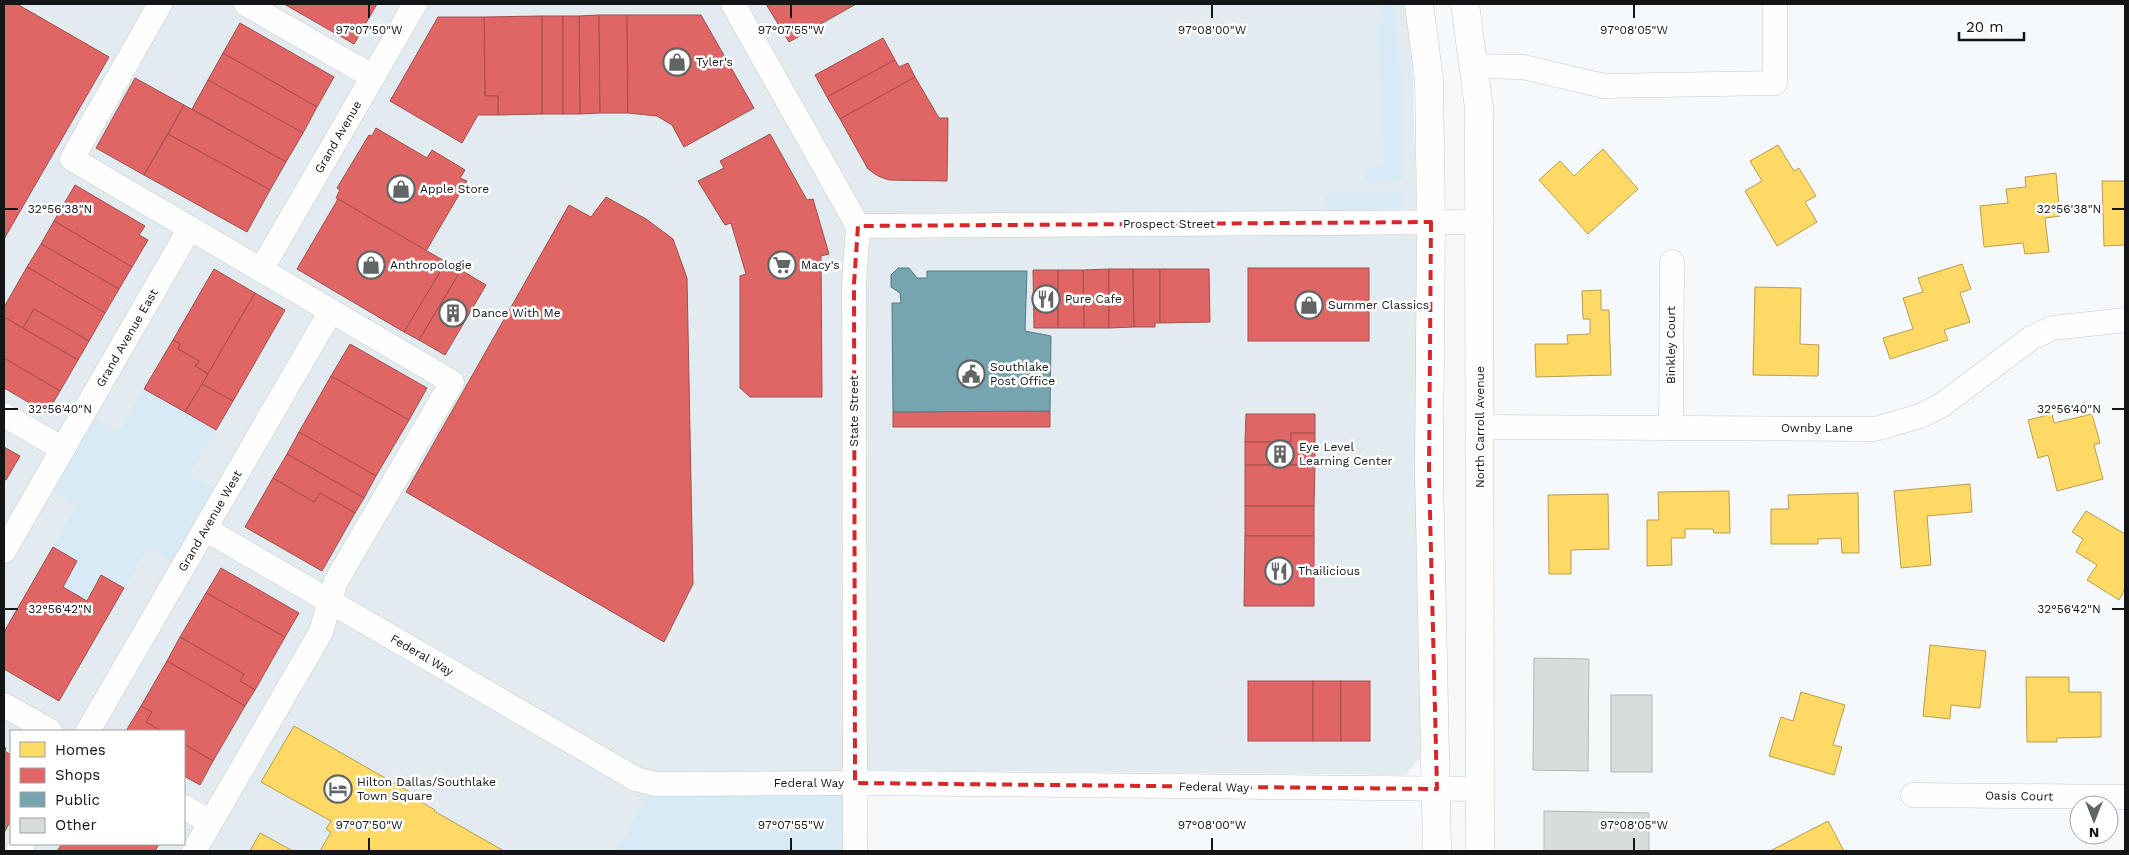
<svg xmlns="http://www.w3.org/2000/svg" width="2129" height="855" font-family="'Work Sans',sans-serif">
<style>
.built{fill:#e2ebf0;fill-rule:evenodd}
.green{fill:#d7eaf6}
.homes{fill:#ffd966;stroke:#b89e4e}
.shops{fill:#e06666;stroke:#a24e4e}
.public{fill:#76a5af;stroke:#587a81}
.building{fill:#d9dcdd;stroke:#b4b6b8}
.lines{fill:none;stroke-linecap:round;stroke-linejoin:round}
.minor-casing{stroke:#c8cacb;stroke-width:25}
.secondary-casing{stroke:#c8cacb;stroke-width:29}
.minor{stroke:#fefefe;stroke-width:24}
.secondary{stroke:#fefefe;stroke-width:28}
.marked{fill:none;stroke:#d62828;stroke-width:4;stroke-dasharray:10 6;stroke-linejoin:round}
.ticks{fill:none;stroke:#131516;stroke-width:2}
.labels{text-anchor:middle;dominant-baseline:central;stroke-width:5;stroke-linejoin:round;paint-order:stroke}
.poi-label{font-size:12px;fill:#131516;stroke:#fff;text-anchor:start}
.street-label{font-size:12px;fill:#131516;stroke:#fff}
.ticks-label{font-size:12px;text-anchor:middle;fill:#131516;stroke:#fff;stroke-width:5;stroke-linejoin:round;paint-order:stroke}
</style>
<rect width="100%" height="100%" fill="#f6f9fb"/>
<!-- built -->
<path class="built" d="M 4,4 L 1404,4 L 1412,43 L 1418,261 L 1424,745 L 1421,757 L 1406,775 L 856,770 L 855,851 L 4,851 ZM 11,731 L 184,731 L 184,844 L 11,844 Z"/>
<!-- green -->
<g class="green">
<path d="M 1382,4 L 1392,4 L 1401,75 L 1403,181 L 1365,182 L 1366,167 L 1385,165 L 1377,23 L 1382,22 Z"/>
<path d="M 1325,194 L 1403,194 L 1400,210 L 1393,212 L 1325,212 Z"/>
<path d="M 144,389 L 216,430 L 190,474 L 216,489 L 174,562 L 148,547 L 124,588 L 101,575 L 87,601 L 63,587 L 77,561 L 53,547 L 77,506 L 53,492 L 94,419 L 119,433 Z"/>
<path d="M 855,783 L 855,851 L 616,851 L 655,784 Z"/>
</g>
<!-- homes -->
<g class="homes">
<path d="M 1778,145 L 1794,171 L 1799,168 L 1816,196 L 1805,202 L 1817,222 L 1777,246 L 1745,191 L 1762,181 L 1750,161 Z"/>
<path d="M 1603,149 L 1638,189 L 1588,234 L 1539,180 L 1560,161 L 1574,176 Z"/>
<path d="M 2056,173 L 2060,216 L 2045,218 L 2049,252 L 2025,254 L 2023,243 L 1984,247 L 1980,206 L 2008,203 L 2006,189 L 2026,187 L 2025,177 Z"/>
<path d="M 2102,181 L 2125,181 L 2125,245 L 2104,246 Z"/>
<path d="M 1962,264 L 1971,289 L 1960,293 L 1970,322 L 1944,330 L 1948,340 L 1890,359 L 1883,338 L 1913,329 L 1903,298 L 1923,292 L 1918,278 Z"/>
<path d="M 1755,287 L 1801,288 L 1800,344 L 1819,345 L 1818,376 L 1753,375 Z"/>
<path d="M 1601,290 L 1601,310 L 1609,310 L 1611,375 L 1536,377 L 1535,344 L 1568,344 L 1567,335 L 1590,334 L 1590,319 L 1583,319 L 1582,291 Z"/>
<path d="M 2052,414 L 2054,423 L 2092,414 L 2100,443 L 2094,445 L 2103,479 L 2057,491 L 2048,455 L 2038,458 L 2028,420 Z"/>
<path d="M 1970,484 L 1972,512 L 1927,516 L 1931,565 L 1901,568 L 1894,491 Z"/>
<path d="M 1729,491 L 1730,533 L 1714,533 L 1713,529 L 1685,529 L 1685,538 L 1671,538 L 1672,565 L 1647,566 L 1647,520 L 1659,520 L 1658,492 Z"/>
<path d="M 1858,493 L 1859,553 L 1842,553 L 1841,538 L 1818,539 L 1818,544 L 1771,544 L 1771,509 L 1789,509 L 1788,495 Z"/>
<path d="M 1608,494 L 1609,549 L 1571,550 L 1571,574 L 1549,574 L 1548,495 Z"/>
<path d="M 2086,511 L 2125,534 L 2125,589 L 2119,600 L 2087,580 L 2097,565 L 2076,552 L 2083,539 L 2072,532 Z"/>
<path d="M 1930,645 L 1986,651 L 1980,708 L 1951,705 L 1950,719 L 1923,716 Z"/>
<path d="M 2026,677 L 2069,677 L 2069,692 L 2101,692 L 2101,737 L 2057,738 L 2057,742 L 2027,742 Z"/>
<path d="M 1801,692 L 1845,705 L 1833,745 L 1842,747 L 1834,775 L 1769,756 L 1781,717 L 1793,721 Z"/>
<path d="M 294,726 L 415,795 L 413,797 L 435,810 L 434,811 L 504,851 L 320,851 L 331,832 L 326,829 L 331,821 L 261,782 Z"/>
<path d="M 1828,821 L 1844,851 L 1770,851 Z"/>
<path d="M 260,833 L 293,851 L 250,851 Z"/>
</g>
<!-- shops -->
<g class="shops">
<path d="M 4,4 L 17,4 L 109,57 L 4,239 Z"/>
<path d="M 284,4 L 377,4 L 354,44 Z"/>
<path d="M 766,4 L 856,4 L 789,42 Z"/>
<path d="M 599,15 L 600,113 L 580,114 L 579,16 Z"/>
<path d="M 599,15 L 627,15 L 628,113 L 600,113 Z"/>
<path d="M 627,15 L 701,15 L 754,108 L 684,147 L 672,125 L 657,116 L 628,113 Z"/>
<rect x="542" y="16" width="21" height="98"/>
<path d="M 542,16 L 542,114 L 498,115 L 498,96 L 485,96 L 484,17 Z"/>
<path d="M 563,16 L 579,16 L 580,114 L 563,114 Z"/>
<path d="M 438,17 L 484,17 L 485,96 L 498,96 L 498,115 L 478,115 L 462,143 L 390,101 Z"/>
<path d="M 240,23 L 334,77 L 317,107 L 223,53 Z"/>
<path d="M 883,38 L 895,60 L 827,97 L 815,75 Z"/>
<path d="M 223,53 L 317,107 L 303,133 L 208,80 Z"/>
<path d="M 895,60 L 899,67 L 908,63 L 915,77 L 840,119 L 827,97 Z"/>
<path d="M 915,77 L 939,118 L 948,118 L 947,181 L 889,180 L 878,176 L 868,169 L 840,119 Z"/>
<path d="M 135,78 L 184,105 L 144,175 L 96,148 Z"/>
<path d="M 208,80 L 303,133 L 286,162 L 192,109 Z"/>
<path d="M 184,105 L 286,162 L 270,190 L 168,134 Z"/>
<path d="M 376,128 L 427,158 L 432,150 L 465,170 L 460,178 L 467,181 L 426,251 L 336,198 L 340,190 L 337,188 L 369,135 L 372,136 Z"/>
<path d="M 168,134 L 270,190 L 247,232 L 144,175 Z"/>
<path d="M 770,134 L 807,200 L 813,199 L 829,254 L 821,256 L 822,397 L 750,397 L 740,388 L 740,276 L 746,274 L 731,223 L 725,225 L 698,181 L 724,168 L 720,161 Z"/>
<path d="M 75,185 L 145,226 L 139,235 L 148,240 L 132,267 L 54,221 Z"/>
<path d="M 606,197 L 646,219 L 673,239 L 687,278 L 693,584 L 664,642 L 406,492 L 569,205 L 591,217 Z"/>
<path d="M 338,199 L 446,262 L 404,332 L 297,269 Z"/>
<path d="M 54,221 L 132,267 L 119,289 L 41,244 Z"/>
<path d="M 41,244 L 119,289 L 105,313 L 27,267 Z"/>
<path d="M 446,262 L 461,270 L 419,340 L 404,332 Z"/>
<path d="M 27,267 L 105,313 L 89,341 L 34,309 L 23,328 L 4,317 L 4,307 Z"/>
<rect x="1248" y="268" width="121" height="73"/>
<path d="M 214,269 L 255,293 L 208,374 L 195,366 L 199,361 L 178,349 L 180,344 L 173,340 Z"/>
<path d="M 1109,269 L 1109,328 L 1084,328 L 1083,270 Z"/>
<path d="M 1109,269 L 1133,269 L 1134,327 L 1109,328 Z"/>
<path d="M 1133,269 L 1160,269 L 1160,323 L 1155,323 L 1155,327 L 1134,327 Z"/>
<path d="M 1160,269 L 1209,269 L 1210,322 L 1160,323 Z"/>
<path d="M 461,270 L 486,285 L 445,355 L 419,340 Z"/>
<path d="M 1033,270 L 1058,270 L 1058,328 L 1034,328 Z"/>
<path d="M 1058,270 L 1083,270 L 1084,328 L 1058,328 Z"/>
<path d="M 255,293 L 285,310 L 233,401 L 202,384 Z"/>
<path d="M 34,309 L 89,341 L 78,360 L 23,328 Z"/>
<path d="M 4,317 L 78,360 L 60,391 L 4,358 Z"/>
<path d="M 173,340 L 180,344 L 178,349 L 199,361 L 195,366 L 208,374 L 185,412 L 144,389 Z"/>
<path d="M 350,344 L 427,388 L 409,420 L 331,376 Z"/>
<path d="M 4,358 L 60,391 L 47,413 L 4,388 Z"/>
<path d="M 331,376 L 409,420 L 376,476 L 299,432 Z"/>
<path d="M 202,384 L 233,401 L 216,430 L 185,412 Z"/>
<path d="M 1050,411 L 1050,427 L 893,427 L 893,412 Z"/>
<path d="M 1246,414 L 1315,414 L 1315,433 L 1291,433 L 1291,442 L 1245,442 Z"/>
<path d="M 299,432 L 376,476 L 364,498 L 287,454 Z"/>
<path d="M 1291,433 L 1315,433 L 1315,465 L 1245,465 L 1245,442 L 1291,442 Z"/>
<path d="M 4,447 L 20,456 L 6,480 L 4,479 Z"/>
<path d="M 287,454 L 364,498 L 355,513 L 320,493 L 314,502 L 273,478 Z"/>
<path d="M 1245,465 L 1315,465 L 1314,506 L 1245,506 Z"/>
<path d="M 273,478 L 314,502 L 320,493 L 355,513 L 322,571 L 245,527 Z"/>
<rect x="1245" y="506" width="69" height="30"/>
<path d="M 1245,536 L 1314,536 L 1314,606 L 1244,606 Z"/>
<path d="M 53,547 L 77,561 L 63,587 L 87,601 L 101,575 L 124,588 L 59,701 L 4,669 L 4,632 Z"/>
<path d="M 221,568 L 299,613 L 285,637 L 206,593 Z"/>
<path d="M 206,593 L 285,637 L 255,690 L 240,681 L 244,674 L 180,637 Z"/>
<path d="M 180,637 L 244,674 L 240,681 L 255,690 L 245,706 L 167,661 Z"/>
<path d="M 167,661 L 245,706 L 213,761 L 184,744 L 184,731 L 161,731 L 146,722 L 152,712 L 141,706 Z"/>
<rect x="1248" y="681" width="65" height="60"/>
<rect x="1313" y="681" width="28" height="60"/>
<rect x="1341" y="681" width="29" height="60"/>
<path d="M 141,706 L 152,712 L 146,722 L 161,731 L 126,731 Z"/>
<path d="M 184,744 L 213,761 L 200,785 L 184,776 Z"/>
<path d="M 4,747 L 6,748 L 5,751 L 11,755 L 11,820 L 4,833 Z"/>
<path d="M 62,844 L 159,844 L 155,851 L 57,851 Z"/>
</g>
<!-- public -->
<path class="public" d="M 898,268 L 909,268 L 917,278 L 927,278 L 927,271 L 1027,271 L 1025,331 L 1051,336 L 1050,411 L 893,412 L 892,303 L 901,303 L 900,293 L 891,287 L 891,275 Z"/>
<!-- building -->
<g class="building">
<path d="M 1534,658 L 1589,659 L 1588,771 L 1533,770 Z"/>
<rect x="1611" y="695" width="41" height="77"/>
<path d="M 1544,811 L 1649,813 L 1649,851 L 1544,851 Z"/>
</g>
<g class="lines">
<!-- minor casing -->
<g class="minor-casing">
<g id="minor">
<path d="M 160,4 L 72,159 L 452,382 L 335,583 L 321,632 L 194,851"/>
<path d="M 246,4 L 373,77"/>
<path d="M 733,4 L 858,226 L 854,284 L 855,851"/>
<path d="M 1475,66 L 1523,67 L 1604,86 L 1775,83 L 1775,4"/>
<path d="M 858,226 L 1481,222"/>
<path d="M 261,270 L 415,4"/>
<path d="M 4,415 L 63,449"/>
<path d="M 1479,427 L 1875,429 L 1920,416 L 1942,405 L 2031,338 L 2053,328 L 2125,320"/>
<path d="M 1671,428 L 1672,262"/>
<path d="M 205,529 L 636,779 L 655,784 L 855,783 L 1480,789"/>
<path d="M 4,551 L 190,228"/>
<path d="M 4,705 L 50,731"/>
<path d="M 88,731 L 331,311"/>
<path d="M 1913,795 L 2125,797"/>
<path d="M 184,807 L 210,822"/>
<path d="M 18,851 L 23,844"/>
</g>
</g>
<!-- secondary casing -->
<g class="secondary-casing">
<g id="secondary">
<path d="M 1419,4 L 1429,79 L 1431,222 L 1429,473 L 1437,851"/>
<path d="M 1465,4 L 1479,108 L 1480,851"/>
</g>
</g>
<!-- minor -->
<use href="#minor" class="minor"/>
<!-- secondary -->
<use href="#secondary" class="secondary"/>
</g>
<!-- marked area -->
<path class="marked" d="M 1431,222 L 1429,473 L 1437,789 L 855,783 L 854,284 L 858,226 Z"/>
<!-- ticks -->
<path class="ticks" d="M 369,5 L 369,18M 791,5 L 791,18M 1212,5 L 1212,18M 1634,5 L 1634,18M 5,209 L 18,209M 2112,209 L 2124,209M 5,409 L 18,409M 2112,409 L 2124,409M 5,609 L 18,609M 2112,609 L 2124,609M 369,838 L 369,850M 791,838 L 791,850M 1212,838 L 1212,850M 1634,838 L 1634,850"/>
<!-- icons -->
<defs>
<g id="shop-ring" transform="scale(1.4375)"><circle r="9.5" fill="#fff" stroke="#626566" stroke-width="1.5"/><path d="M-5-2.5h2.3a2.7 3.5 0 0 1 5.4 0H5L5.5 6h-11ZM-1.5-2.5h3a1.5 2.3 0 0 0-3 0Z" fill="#626566"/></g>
<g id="supermarket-ring" transform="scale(1.4375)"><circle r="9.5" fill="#fff" stroke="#626566" stroke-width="1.5"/><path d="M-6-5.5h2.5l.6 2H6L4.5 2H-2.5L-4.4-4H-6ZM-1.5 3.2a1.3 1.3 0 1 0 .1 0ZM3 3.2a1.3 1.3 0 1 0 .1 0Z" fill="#626566"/></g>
<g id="restaurant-ring" transform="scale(1.4375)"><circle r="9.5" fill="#fff" stroke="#626566" stroke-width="1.5"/><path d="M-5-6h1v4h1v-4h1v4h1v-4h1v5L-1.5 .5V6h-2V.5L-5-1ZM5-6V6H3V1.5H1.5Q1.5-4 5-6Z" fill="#626566"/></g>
<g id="building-ring" transform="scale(1.4375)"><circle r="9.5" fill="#fff" stroke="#626566" stroke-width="1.5"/><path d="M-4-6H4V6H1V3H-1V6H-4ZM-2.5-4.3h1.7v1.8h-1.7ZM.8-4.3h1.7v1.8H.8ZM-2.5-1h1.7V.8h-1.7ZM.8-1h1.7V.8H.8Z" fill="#626566"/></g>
<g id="civic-ring" transform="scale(1.4375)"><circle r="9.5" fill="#fff" stroke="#626566" stroke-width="1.5"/><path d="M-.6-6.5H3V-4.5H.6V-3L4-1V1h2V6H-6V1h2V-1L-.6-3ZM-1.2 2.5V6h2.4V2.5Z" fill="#626566"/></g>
<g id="hotel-ring" transform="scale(1.4375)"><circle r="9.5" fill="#fff" stroke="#626566" stroke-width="1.5"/><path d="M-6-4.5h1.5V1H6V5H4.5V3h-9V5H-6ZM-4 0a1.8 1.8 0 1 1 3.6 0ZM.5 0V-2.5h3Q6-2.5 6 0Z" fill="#626566"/></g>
</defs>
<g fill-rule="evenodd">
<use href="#shop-ring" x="677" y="62"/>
<use href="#shop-ring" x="401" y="189"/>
<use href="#shop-ring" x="371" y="265"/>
<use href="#supermarket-ring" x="782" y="265"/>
<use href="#restaurant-ring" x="1046" y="299"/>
<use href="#shop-ring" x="1309" y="305"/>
<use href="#building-ring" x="453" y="313"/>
<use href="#civic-ring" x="971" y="374"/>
<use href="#building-ring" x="1280" y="454"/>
<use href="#restaurant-ring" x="1279" y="571"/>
<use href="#hotel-ring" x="338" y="789"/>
</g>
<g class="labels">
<!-- poi labels -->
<g class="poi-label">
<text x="696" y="62">Tyler's</text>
<text x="420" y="189">Apple Store</text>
<text x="390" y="265">Anthropologie</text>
<text x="801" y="265">Macy's</text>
<text x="1065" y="299">Pure Cafe</text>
<text x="1328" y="305">Summer Classics</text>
<text x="472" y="313">Dance With Me</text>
<text x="990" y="367">Southlake<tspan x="990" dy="14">Post Office</tspan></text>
<text x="1299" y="447">Eye Level<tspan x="1299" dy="14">Learning Center</tspan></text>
<text x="1298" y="571">Thailicious</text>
<text x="357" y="782">Hilton Dallas/Southlake<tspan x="357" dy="14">Town Square</tspan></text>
</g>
<!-- street labels -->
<g class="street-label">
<text transform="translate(338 137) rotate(-60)">Grand Avenue</text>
<text x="1169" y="224">Prospect Street</text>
<text transform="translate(127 338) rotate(-60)">Grand Avenue East</text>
<text transform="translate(1671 345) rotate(-90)">Binkley Court</text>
<text transform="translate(854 411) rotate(-90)">State Street</text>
<text transform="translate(1480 427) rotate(-90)">North Carroll Avenue</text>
<text x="1817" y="428">Ownby Lane</text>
<text transform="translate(210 521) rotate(-60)">Grand Avenue West</text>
<text transform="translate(422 655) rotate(30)">Federal Way</text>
<text x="809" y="783">Federal Way</text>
<text transform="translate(1214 787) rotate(1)">Federal Way</text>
<text transform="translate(2019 796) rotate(1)">Oasis Court</text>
</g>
</g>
<g class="ticks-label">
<text x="369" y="34">97°07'50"W</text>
<text x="791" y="34">97°07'55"W</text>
<text x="1212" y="34">97°08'00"W</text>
<text x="1634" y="34">97°08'05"W</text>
<text x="2069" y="213">32°56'38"N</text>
<text x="60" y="213">32°56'38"N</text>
<text x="2069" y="413">32°56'40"N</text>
<text x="60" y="413">32°56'40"N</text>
<text x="2069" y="613">32°56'42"N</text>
<text x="60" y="613">32°56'42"N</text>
<text x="369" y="829">97°07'50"W</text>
<text x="791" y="829">97°07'55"W</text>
<text x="1212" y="829">97°08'00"W</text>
<text x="1634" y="829">97°08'05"W</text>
</g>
<!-- border -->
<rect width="2129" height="855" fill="none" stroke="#131516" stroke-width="10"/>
<!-- legend -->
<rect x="10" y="730" width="175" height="115" fill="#ffffff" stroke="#a1a1a2"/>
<rect x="20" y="742" width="25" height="15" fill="#ffd966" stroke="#a1a1a2"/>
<text x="55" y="755" font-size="15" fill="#131516">Homes</text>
<rect x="20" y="768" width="25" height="15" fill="#e06666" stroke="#a1a1a2"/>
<text x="55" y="780" font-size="15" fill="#131516">Shops</text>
<rect x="20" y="792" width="25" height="15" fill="#76a5af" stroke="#a1a1a2"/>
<text x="55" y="805" font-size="15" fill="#131516">Public</text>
<rect x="20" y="818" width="25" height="15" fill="#d9dcdd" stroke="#a1a1a2"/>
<text x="55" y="830" font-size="15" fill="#131516">Other</text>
<!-- north arrow -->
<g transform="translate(2094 820) rotate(180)"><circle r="24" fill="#ffffff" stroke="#a1a1a2"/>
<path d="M0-4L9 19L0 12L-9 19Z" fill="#626566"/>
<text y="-8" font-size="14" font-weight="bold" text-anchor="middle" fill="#131516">N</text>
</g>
<!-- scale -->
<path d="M1959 32v8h65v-8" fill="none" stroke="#131516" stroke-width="2.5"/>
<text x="1966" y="32" font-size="15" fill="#131516" stroke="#ffffff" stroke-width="4" paint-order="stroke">20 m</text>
</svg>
